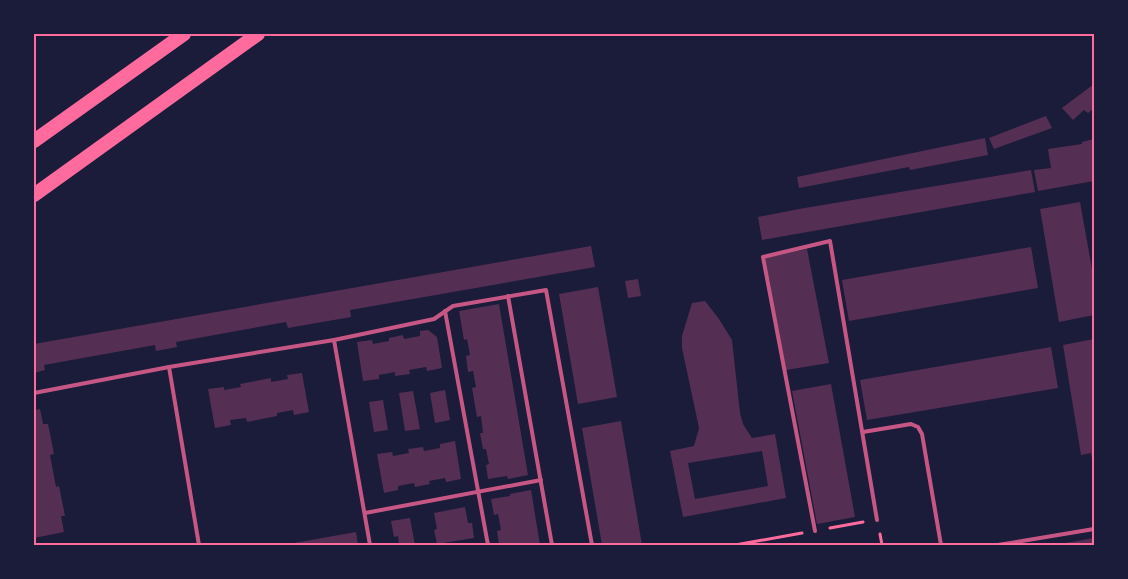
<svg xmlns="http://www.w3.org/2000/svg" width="1128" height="579" font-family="Signika,sans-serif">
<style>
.building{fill:#542f53;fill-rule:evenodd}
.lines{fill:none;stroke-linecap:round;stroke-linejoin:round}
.path{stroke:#ff6b9d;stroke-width:3}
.service{stroke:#c65784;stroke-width:4}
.trunk{stroke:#ff6b9d;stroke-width:14}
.neatline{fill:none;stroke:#ff6b9d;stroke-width:2}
</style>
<rect width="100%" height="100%" fill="#1b1b3a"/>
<!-- building -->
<g class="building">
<path d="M 1094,84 L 1094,108 L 1088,113 L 1084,110 L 1073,120 L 1062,108 Z"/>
<path d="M 1046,116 L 1052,128 L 994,149 L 989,138 Z"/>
<path d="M 985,138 L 988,155 L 910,170 L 909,167 L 799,188 L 797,177 Z"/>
<path d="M 1094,139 L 1094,181 L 1038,191 L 1034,170 L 1051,168 L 1048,149 L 1082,144 L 1082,142 Z"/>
<path d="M 1031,170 L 1035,192 L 762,240 L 758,217 L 799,209 Z"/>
<path d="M 1080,202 L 1094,280 L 1094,315 L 1059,322 L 1040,209 Z"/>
<path d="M 591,246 L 595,267 L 350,310 L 351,317 L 288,328 L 286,322 L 176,342 L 177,347 L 156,351 L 155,345 L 44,365 L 45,370 L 34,373 L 34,344 Z"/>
<path d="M 1031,247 L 1038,288 L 849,321 L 842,280 Z"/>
<path d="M 807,249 L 829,363 L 786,370 L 765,258 Z"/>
<path d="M 638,279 L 641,296 L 628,298 L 625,281 Z"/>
<path d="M 598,287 L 617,397 L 578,404 L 559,294 Z"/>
<path d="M 705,301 L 719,319 L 732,340 L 740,413 L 743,424 L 752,438 L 775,434 L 786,498 L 683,517 L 670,451 L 694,446 L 699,428 L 682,348 L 682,336 L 692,303 ZM 762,451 L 768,486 L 695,499 L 688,463 Z"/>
<path d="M 499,304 L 528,475 L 508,479 L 507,476 L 488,479 L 486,465 L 489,464 L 486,449 L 483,449 L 480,433 L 483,433 L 481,416 L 477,417 L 472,388 L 476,387 L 473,371 L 468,372 L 466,356 L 470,355 L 467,339 L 464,340 L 459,311 Z"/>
<path d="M 428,330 L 437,337 L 442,368 L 427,371 L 426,367 L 409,370 L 410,374 L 395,376 L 395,372 L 379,375 L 379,379 L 363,381 L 357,342 L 372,340 L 373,344 L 389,341 L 389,338 L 403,335 L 404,339 L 420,336 L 420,331 Z"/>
<path d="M 1094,339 L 1094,465 L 1093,465 L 1091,453 L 1081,455 L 1063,345 Z"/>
<path d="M 1051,347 L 1058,388 L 867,420 L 860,380 Z"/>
<path d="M 302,373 L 309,412 L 294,415 L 293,410 L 277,413 L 277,416 L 247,422 L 246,418 L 230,420 L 231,425 L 215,428 L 208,389 L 224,387 L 224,390 L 241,387 L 240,384 L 271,378 L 271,382 L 288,379 L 287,375 Z"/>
<path d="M 831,384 L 855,517 L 817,524 L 792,391 Z"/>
<path d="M 445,390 L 450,420 L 435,423 L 430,393 Z"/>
<path d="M 413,391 L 420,429 L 405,431 L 399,393 Z"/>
<path d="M 383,400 L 388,430 L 374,432 L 369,402 Z"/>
<path d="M 40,409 L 43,424 L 48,424 L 54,454 L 50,455 L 56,487 L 59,486 L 65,516 L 61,516 L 64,532 L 34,538 L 34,410 Z"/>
<path d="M 621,421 L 642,545 L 602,545 L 582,428 Z"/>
<path d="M 455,441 L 461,479 L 446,482 L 445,478 L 429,481 L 430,484 L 415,487 L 414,483 L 398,486 L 398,490 L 384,493 L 377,454 L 392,452 L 393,456 L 409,453 L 408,449 L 423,447 L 424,451 L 440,448 L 440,444 Z"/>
<path d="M 531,490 L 540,545 L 503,545 L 503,544 L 499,545 L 497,531 L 501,530 L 498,514 L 494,515 L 491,499 L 510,496 L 510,494 Z"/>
<path d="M 465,507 L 468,523 L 472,523 L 474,538 L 437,544 L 434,530 L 437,529 L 434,513 Z"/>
<path d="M 410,518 L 415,545 L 399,545 L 398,536 L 394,537 L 391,521 Z"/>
<path d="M 356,532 L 358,545 L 288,545 L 288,544 Z"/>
<path d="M 1094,538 L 1094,545 L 1060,545 L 1060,544 Z"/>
</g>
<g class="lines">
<!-- path -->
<g class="path">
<path d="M 830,528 L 863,522"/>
<path d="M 880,534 L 882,545"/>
<path d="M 735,545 L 802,533"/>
</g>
<!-- service -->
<g class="service">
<path d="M 508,296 L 552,545"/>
<path d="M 445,311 L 488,545"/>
<path d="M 334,340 L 434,319 L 453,306 L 546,290 L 592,545"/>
<path d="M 34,393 L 169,367"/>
<path d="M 863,432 L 911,424 L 918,427 L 922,434 L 941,545"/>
<path d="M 365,513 L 541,480"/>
<path d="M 815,531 L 763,257 L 830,241 L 877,520"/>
<path d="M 199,545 L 169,367 L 334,340 L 370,545"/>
<path d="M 998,545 L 1094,529"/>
</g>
<!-- trunk -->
<g class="trunk">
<path d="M 34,141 L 184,34"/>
<path d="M 34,195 L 258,34"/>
</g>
</g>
<!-- border -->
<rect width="1128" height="579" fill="none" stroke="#1b1b3a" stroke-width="70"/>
<rect x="35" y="35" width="1058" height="509" class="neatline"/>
</svg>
